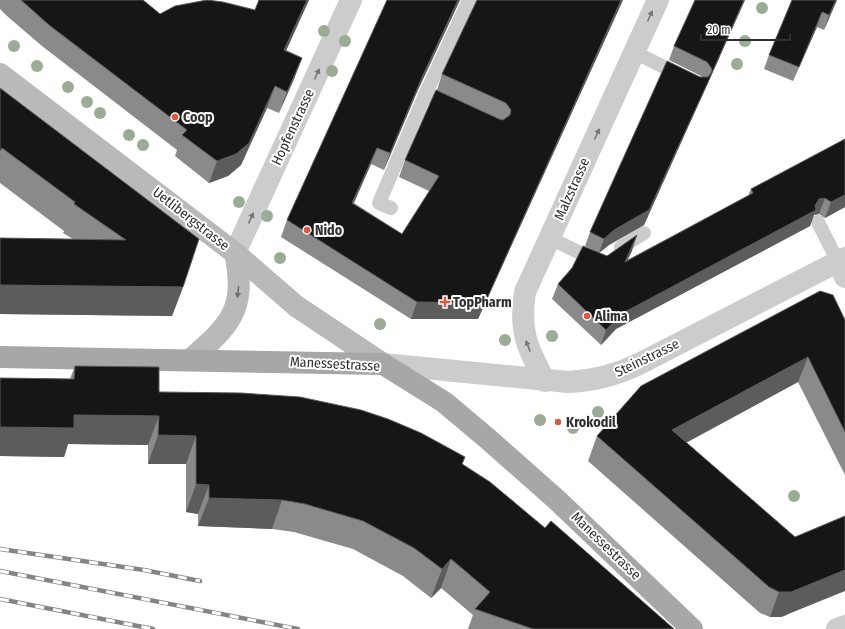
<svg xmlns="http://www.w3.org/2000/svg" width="845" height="629" font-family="'Fira Sans Condensed',sans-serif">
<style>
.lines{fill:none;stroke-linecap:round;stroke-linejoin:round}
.service{stroke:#ccc;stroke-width:14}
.minor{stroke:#ccc;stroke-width:22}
.tertiary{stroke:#ccc;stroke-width:22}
.secondary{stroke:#b9b9b9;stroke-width:22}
.primary{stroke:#a7a7a7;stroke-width:22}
.rail-casing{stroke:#848484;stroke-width:4.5}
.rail{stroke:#fff;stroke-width:3;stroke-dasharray:9;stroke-linecap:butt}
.tree{fill:#9aac95}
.wall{fill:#8a8a8a}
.shaded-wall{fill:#5c5c5c}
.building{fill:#161616;stroke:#5c5c5c}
.oneway{fill:#767676}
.oneway2{fill:#6d6d6d}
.poi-dot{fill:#dc593b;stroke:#fff;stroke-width:1.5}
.labels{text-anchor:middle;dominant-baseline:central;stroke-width:4;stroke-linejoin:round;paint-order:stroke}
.poi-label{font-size:14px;font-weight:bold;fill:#2f2f2f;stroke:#fff;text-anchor:start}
.street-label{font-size:14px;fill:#2f2f2f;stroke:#fff}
</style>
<rect width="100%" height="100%" fill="#fff"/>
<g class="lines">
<!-- service -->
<g class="service">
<path d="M 634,52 L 682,76"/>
<path d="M 450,106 L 425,95 L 469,0"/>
<path d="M 391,208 L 379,203 L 425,95"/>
<path d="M 818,222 L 838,262"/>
<path d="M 550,238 L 596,261"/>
<path d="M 621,247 L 644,233"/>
</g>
<!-- minor -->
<g class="minor">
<path d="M 235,253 L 351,0"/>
<path d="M 838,262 L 845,277"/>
<path d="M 545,381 C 527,348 519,331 525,292 L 658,0"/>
<path d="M 837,629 L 845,626"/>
</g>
<!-- tertiary -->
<path class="tertiary" d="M 383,364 L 568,382 C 594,381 616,375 639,364 L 845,258"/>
<!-- secondary -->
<g class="secondary">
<path d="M 0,74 L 235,253 L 296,306 L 383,364"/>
<path d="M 190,360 C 230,325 247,310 235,253"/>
</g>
<!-- primary -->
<path class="primary" d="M 0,357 L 383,364 L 444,402 L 488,439 L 557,500 L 692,629"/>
<!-- rail casing -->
<g class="rail-casing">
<g id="rail">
<path d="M 0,549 L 144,570 L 200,581"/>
<path d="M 0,571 L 298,629"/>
<path d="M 0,599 L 153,629"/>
</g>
</g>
<!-- rail -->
<use href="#rail" class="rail"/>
</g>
<!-- trees -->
<g class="tree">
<circle cx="762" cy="8" r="6"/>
<circle cx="324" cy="31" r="6"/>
<circle cx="345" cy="41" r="6"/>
<circle cx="745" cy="41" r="6"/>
<circle cx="14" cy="46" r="6"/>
<circle cx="737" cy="64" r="6"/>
<circle cx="37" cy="66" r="6"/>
<circle cx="332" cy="71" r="6"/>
<circle cx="68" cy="87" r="6"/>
<circle cx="87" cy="102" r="6"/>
<circle cx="100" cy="113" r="6"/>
<circle cx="129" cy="135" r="6"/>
<circle cx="143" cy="145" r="6"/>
<circle cx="239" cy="202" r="6"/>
<circle cx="267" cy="216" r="6"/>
<circle cx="280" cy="258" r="6"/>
<circle cx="380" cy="324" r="6"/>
<circle cx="552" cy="336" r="6"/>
<circle cx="505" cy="340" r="6"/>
<circle cx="598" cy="412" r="6"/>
<circle cx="540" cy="420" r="6"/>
<circle cx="573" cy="428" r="6"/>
<circle cx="794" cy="496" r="6"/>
</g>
<!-- wall -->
<g class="wall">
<path d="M 0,0 L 143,0 L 160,14 L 255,10 L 259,0 L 309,0 L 286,50 L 302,58 L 294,79 L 279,113 L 267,108 L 241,165 L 228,176 L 209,183 L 175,156 L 177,150 L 42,46 L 7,16 L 0,9 Z"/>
<path d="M 387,0 L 460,0 L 417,92 L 384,170 L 371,164 L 354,203 L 402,234 L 429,191 L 399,177 L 405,160 L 437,90 L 442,74 L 477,0 L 623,0 L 478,319 L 411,319 L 281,237 L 287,220 Z"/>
<path d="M 745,0 L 702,96 L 644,225 L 609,245 L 599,253 L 607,256 L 632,251 L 627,260 L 748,196 L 751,189 L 845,139 L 845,207 L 825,218 L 819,214 L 814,215 L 810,226 L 616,329 L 601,345 L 552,299 L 558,284 L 593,250 L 585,246 L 590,232 L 700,77 L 703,77 L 669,60 L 674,46 Z"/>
<path d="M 837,0 L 824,30 L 817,27 L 793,81 L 764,69 L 769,55 Z"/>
<path d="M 0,88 L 183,287 L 172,316 L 0,314 L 0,238 L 73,239 L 63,233 L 64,231 L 0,183 Z"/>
<path d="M 845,320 L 845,475 L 798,382 L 686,443 L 795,537 L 787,615 L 781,617 L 770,617 L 760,613 L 588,461 L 597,436 Z"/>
<path d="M 75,366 L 159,392 L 463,464 L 674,629 L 468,629 L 473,615 L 441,588 L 431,598 L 403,576 L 353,549 L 294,532 L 272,529 L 198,526 L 198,514 L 186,512 L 186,464 L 148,464 L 148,445 L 68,444 L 64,457 L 0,456 L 0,378 L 70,379 Z"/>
</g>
<!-- shaded-wall -->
<g class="shaded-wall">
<path d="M 307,0 L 309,0 L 277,71 L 284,50 Z"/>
<path d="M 458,0 L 460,0 L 417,92 L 384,170 L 390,153 L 423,75 Z"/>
<path d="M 621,0 L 623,0 L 478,319 L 411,319 L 417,302 Z"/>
<path d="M 744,0 L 745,0 L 702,96 L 644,225 L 609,245 L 599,253 L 604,239 L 614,230 L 649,210 Z"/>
<path d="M 836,0 L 837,0 L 824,30 L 829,15 Z"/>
<path d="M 822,12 L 817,27 L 793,81 L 799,67 Z"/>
<path d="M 302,58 L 294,79 L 279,113 L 287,92 Z"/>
<path d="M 275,86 L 267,108 L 241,165 L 228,176 L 209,183 L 217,161 Z"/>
<path d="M 377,148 L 371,164 L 346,220 L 352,203 Z"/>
<path d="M 845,195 L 845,207 L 825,218 L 831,202 Z"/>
<path d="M 825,198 L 819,214 L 814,215 L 810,226 L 616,329 L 601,345 L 606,330 L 621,314 L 815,206 L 819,199 Z"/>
<path d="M 637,235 L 632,251 L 619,277 L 625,262 Z"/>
<path d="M 0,285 L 183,287 L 172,316 L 0,314 Z"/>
<path d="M 808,357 L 798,382 L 663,455 L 672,430 Z"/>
<path d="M 74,415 L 159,416 L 148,445 L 68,444 L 64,457 L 0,456 L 0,427 Z"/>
<path d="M 158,435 L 196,436 L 186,464 L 148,464 Z"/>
<path d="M 196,484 L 209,485 L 198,514 L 186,512 Z"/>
<path d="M 209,498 L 282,500 L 272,529 L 198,526 Z"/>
<path d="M 451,559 L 441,588 L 431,598 L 442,569 Z"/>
<path d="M 845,570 L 845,591 L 781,617 L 770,617 L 779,592 Z"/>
</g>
<!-- building -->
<g class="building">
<path d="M 21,0 L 143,0 L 160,14 L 175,6 L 207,0 L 223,2 L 255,10 L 259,0 L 307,0 L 284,50 L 302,58 L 287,92 L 275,86 L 249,143 L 236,154 L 217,161 L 182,135 L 187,130 L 49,25 Z"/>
<path d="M 387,0 L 458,0 L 423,75 L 390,153 L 377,148 L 352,203 L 402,234 L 439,176 L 405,160 L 436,90 L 499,119 L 503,120 L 510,115 L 511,110 L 506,103 L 442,74 L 477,0 L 621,0 L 485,303 L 417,302 L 287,220 Z"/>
<path d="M 695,0 L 744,0 L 708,82 L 649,210 L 614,230 L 604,239 L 590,232 L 667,61 L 700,77 L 708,77 L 711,73 L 712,69 L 707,62 L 674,46 Z"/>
<path d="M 792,0 L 836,0 L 829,15 L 822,12 L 799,67 L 769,55 Z"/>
<path d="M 0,88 L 199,239 L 183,287 L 0,285 L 0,238 L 126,240 L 74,204 L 75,202 L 2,148 L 0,151 Z"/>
<path d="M 845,139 L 845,195 L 831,202 L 825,198 L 819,199 L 815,206 L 816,210 L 621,314 L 606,330 L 558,284 L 572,268 L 583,246 L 607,256 L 637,235 L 625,262 L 753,193 L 751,189 Z"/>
<path d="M 820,291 L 833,295 L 845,320 L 845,432 L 808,357 L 672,430 L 795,537 L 845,516 L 845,570 L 791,592 L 779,592 L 769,587 L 597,436 L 641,386 Z"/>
<path d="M 75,366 L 159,367 L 159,392 L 241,393 L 300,397 L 361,410 L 388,419 L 421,433 L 465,457 L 462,464 L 490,482 L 545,528 L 551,521 L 674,629 L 533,629 L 475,609 L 490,592 L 451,559 L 442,569 L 414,548 L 363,521 L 305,504 L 282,500 L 209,498 L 209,485 L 196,484 L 196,436 L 158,435 L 159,416 L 74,415 L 74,428 L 0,427 L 0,378 L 74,379 Z"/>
</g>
<!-- one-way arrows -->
<defs><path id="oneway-solid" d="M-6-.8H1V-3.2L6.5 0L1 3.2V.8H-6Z"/></defs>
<g class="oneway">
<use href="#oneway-solid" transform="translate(650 16) rotate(-66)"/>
<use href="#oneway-solid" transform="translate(317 74) rotate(-65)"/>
<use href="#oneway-solid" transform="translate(597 134) rotate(-66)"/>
<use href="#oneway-solid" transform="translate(251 218) rotate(-65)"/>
<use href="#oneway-solid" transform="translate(528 346) rotate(-111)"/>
</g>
<use class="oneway2" href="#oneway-solid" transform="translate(238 292) rotate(96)"/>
<!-- markers -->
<g class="poi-dot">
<circle cx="175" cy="117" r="4"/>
<circle cx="307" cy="230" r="4"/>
<path d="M443 296h4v4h4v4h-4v4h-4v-4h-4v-4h4z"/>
<circle cx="587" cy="316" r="4"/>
<circle cx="558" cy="422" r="4"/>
</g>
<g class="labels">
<!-- poi labels -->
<g class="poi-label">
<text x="183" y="117">Coop</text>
<text x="315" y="230">Nido</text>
<text x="453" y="302">TopPharm</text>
<text x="595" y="316">Alima</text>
<text x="566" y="422">Krokodil</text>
</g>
<!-- street labels -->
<g class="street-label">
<text transform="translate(293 127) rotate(-65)">Hopfenstrasse</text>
<text transform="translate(572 189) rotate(-66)">Malzstrasse</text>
<text transform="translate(191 219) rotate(38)">Uetlibergstrasse</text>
<text transform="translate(647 358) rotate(-26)">Steinstrasse</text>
<text transform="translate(335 364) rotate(3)">Manessestrasse</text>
<text transform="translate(606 546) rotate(44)">Manessestrasse</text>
</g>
</g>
<!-- scale -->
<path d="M701 34v6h89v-6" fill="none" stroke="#2f2f2f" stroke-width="2"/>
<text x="707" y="34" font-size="12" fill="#2f2f2f" stroke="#ffffff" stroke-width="3" paint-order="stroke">20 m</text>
</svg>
